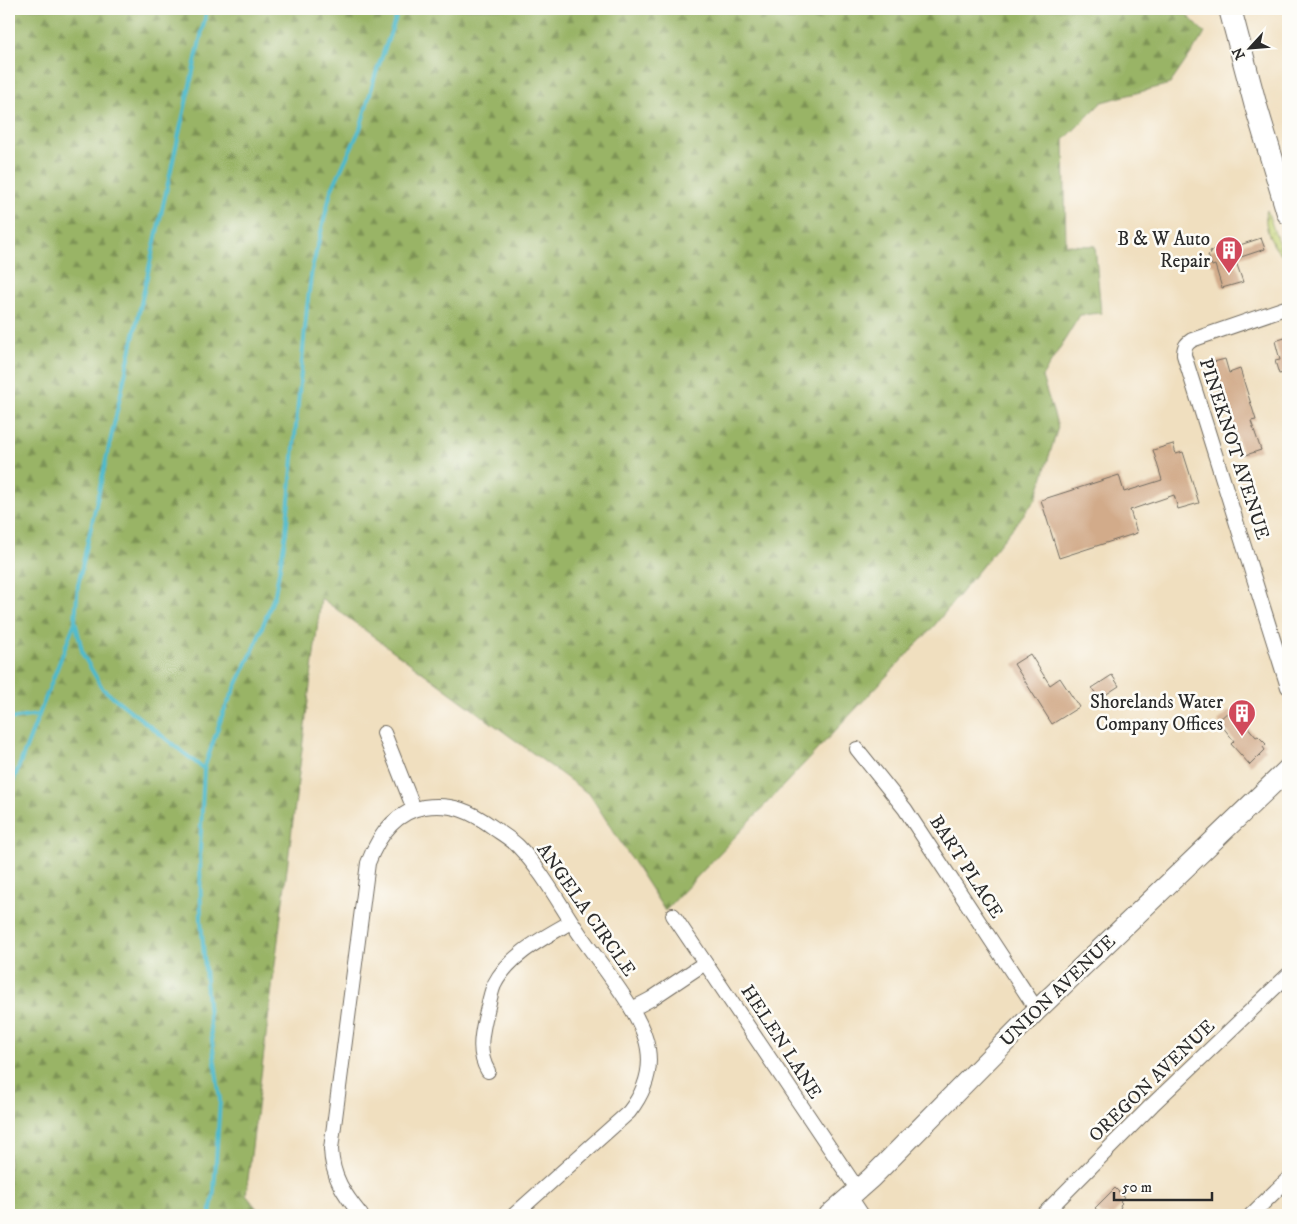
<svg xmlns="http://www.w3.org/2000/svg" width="1297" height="1224" font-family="'IM FELL DW Pica',serif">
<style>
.grass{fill:url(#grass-dots);stroke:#767e50}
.forest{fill:url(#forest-firs);stroke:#627048}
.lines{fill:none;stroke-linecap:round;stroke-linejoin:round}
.stream{stroke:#4fbacc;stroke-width:4}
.building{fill:#d2ab8a}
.street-casing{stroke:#706a5f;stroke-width:16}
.secondary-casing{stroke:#706a5f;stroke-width:22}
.primary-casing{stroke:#706a5f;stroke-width:24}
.street{stroke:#fff;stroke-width:14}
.secondary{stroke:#fff;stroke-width:20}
.primary{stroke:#fff;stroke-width:22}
.labels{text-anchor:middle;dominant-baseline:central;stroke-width:5;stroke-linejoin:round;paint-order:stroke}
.poi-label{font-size:19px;fill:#2b2b2b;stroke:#fdfcf7;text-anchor:end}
.street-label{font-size:19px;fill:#2b2b2b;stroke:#fdfcf7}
</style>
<defs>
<pattern id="grass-dots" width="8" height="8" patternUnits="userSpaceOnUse" patternTransform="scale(1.25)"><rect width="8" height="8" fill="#c2d274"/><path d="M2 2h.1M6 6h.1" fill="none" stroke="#a7b465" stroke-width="1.8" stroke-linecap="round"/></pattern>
<pattern id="forest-firs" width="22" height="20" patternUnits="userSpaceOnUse" patternTransform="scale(1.25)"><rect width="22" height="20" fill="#99b466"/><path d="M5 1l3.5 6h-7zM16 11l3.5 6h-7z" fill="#7d9354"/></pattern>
</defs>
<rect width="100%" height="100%" fill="#fdfcf7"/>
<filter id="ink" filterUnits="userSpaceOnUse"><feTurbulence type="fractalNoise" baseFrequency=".02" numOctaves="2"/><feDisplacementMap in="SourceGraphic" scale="10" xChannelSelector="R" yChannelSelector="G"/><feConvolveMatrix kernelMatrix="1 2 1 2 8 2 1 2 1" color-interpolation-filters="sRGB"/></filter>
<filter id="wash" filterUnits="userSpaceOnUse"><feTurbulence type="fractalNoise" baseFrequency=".0096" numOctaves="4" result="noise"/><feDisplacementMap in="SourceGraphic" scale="20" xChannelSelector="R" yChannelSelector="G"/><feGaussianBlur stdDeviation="1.12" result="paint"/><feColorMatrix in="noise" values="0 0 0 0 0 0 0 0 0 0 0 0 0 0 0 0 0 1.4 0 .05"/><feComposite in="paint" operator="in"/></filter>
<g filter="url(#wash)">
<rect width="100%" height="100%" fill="#f0dfbf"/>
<!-- grass -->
<path class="grass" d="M 1267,210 L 1283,256 C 1272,249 1262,223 1267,210 Z"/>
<!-- forest -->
<path class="forest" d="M 9,9 L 1181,9 L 1205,33 L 1170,84 L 1102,102 L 1064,140 L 1066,245 L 1095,246 L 1101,313 L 1080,315 L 1042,377 L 1058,427 L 1036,499 L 934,626 L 665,911 L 590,795 L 321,598 L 246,1195 L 262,1215 L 9,1215 Z"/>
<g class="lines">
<!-- stream -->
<g class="stream">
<path d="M 9,719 L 38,715"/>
<path d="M 204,769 L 103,689 L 83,655 L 75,620 L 78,585 L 207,9"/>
<path d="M 9,792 L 75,622"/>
<path d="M 210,1215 L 214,1191 L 220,1100 L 209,1018 L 201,920 L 200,848 L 204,769 L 223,713 L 255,646 L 275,594 L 286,533 L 307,307 L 312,269 L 331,191 L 360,129 L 375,76 L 399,9"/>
</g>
</g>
<g id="blocks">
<!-- building -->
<g class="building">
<path d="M 1261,238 L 1265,249 L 1235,259 L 1243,282 L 1222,288 L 1215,265 L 1212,266 L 1208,255 L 1211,254 L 1210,251 L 1230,244 L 1231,248 Z"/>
<path d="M 1288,337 L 1288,377 L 1285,378 L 1284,373 L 1279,374 L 1275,361 L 1280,360 L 1275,341 Z"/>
<path d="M 1225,359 L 1229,373 L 1240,369 L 1256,420 L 1251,421 L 1261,450 L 1243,456 L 1222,390 L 1219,391 L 1210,363 Z"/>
<path d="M 1173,444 L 1176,454 L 1183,452 L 1199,503 L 1178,509 L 1174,495 L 1130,510 L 1137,533 L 1059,558 L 1041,500 L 1119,475 L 1124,492 L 1162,480 L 1153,450 Z"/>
<path d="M 1030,654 L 1050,685 L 1060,678 L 1079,707 L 1052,724 L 1014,664 Z"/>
<path d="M 1112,675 L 1119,686 L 1099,699 L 1092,688 Z"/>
<path d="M 1229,711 L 1243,727 L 1246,725 L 1256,737 L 1258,736 L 1266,744 L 1263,747 L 1265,750 L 1250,765 L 1231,744 L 1234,741 L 1218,721 Z"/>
<path d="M 1115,1188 L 1124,1197 L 1120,1201 L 1122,1203 L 1120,1205 L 1121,1207 L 1113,1215 L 1102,1215 L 1095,1208 Z"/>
</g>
</g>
</g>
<g filter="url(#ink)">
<use href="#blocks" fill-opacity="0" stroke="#706a5f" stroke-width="1"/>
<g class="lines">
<!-- street casing -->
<g class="street-casing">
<g id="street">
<path d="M 1288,307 L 1192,340 C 1186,344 1184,347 1184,355 L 1288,687"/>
<path d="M 384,733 L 414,809"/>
<path d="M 857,749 L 905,809 L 1037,1010"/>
<path d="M 673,915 L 858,1190"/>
<path d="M 632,1009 L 651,999 L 705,963"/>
<path d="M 488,1071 C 478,1054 481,1037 485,1019 C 488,1008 490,995 494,985 C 509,955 543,938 571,922"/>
<path d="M 850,1197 L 862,1215"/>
<path d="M 361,1215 C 344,1194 332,1177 331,1149 L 368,863 C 378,837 394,812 424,807 C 452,803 471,811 494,828 C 502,834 511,839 518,846 C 544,873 562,909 583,939 C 603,968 643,1015 648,1049 C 652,1073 643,1094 629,1112 L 514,1215"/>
<path d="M 1043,1215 L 1152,1105 L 1288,975"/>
<path d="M 1251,1215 L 1288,1179"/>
</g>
</g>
<!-- secondary casing -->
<g class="secondary-casing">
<path id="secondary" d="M 829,1215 L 871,1178 L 1037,1010 L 1288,769"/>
</g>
<!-- primary casing -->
<g class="primary-casing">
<path id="primary" d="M 1230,9 L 1255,103 L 1288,213"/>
</g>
<!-- street -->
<use href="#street" class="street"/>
<!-- secondary -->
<use href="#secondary" class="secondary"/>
<!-- primary -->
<use href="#primary" class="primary"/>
</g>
</g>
<!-- icons -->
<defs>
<g id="building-pin" transform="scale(1.4375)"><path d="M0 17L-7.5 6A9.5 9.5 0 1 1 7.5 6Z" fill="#d1495b" stroke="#fdfcf7"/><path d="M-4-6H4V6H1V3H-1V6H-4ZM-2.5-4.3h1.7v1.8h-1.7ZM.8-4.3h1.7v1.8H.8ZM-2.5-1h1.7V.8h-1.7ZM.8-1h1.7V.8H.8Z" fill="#fff"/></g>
</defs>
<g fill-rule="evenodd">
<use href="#building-pin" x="1229" y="250"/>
<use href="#building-pin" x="1242" y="713"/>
</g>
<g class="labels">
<!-- poi labels -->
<g class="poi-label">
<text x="1210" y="239">B &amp; W Auto<tspan x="1210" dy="22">Repair</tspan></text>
<text x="1223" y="702">Shorelands Water<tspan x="1223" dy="22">Company Offices</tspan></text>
</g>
<!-- street labels -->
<g class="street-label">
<text transform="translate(1234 449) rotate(72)">PINEKNOT AVENUE</text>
<text transform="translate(966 867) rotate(57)">BART PLACE</text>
<text transform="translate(586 910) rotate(55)">ANGELA CIRCLE</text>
<text transform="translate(1058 991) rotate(-44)">UNION AVENUE</text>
<text transform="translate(781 1042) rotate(57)">HELEN LANE</text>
<text transform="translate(1152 1081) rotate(-44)">OREGON AVENUE</text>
</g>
</g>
<!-- margin -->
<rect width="1297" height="1224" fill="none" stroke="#fdfcf7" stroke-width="30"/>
<!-- north arrow -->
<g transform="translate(1250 48) rotate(244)" stroke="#fdfcf7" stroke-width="4" paint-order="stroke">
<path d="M0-4L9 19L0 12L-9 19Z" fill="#2b2b2b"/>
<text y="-8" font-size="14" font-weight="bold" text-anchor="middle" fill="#2b2b2b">N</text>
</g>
<!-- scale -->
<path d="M1114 1192v8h98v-8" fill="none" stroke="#2b2b2b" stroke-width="2.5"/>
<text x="1122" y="1192" font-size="15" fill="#2b2b2b" stroke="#fdfcf7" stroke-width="4" paint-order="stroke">50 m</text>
</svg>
